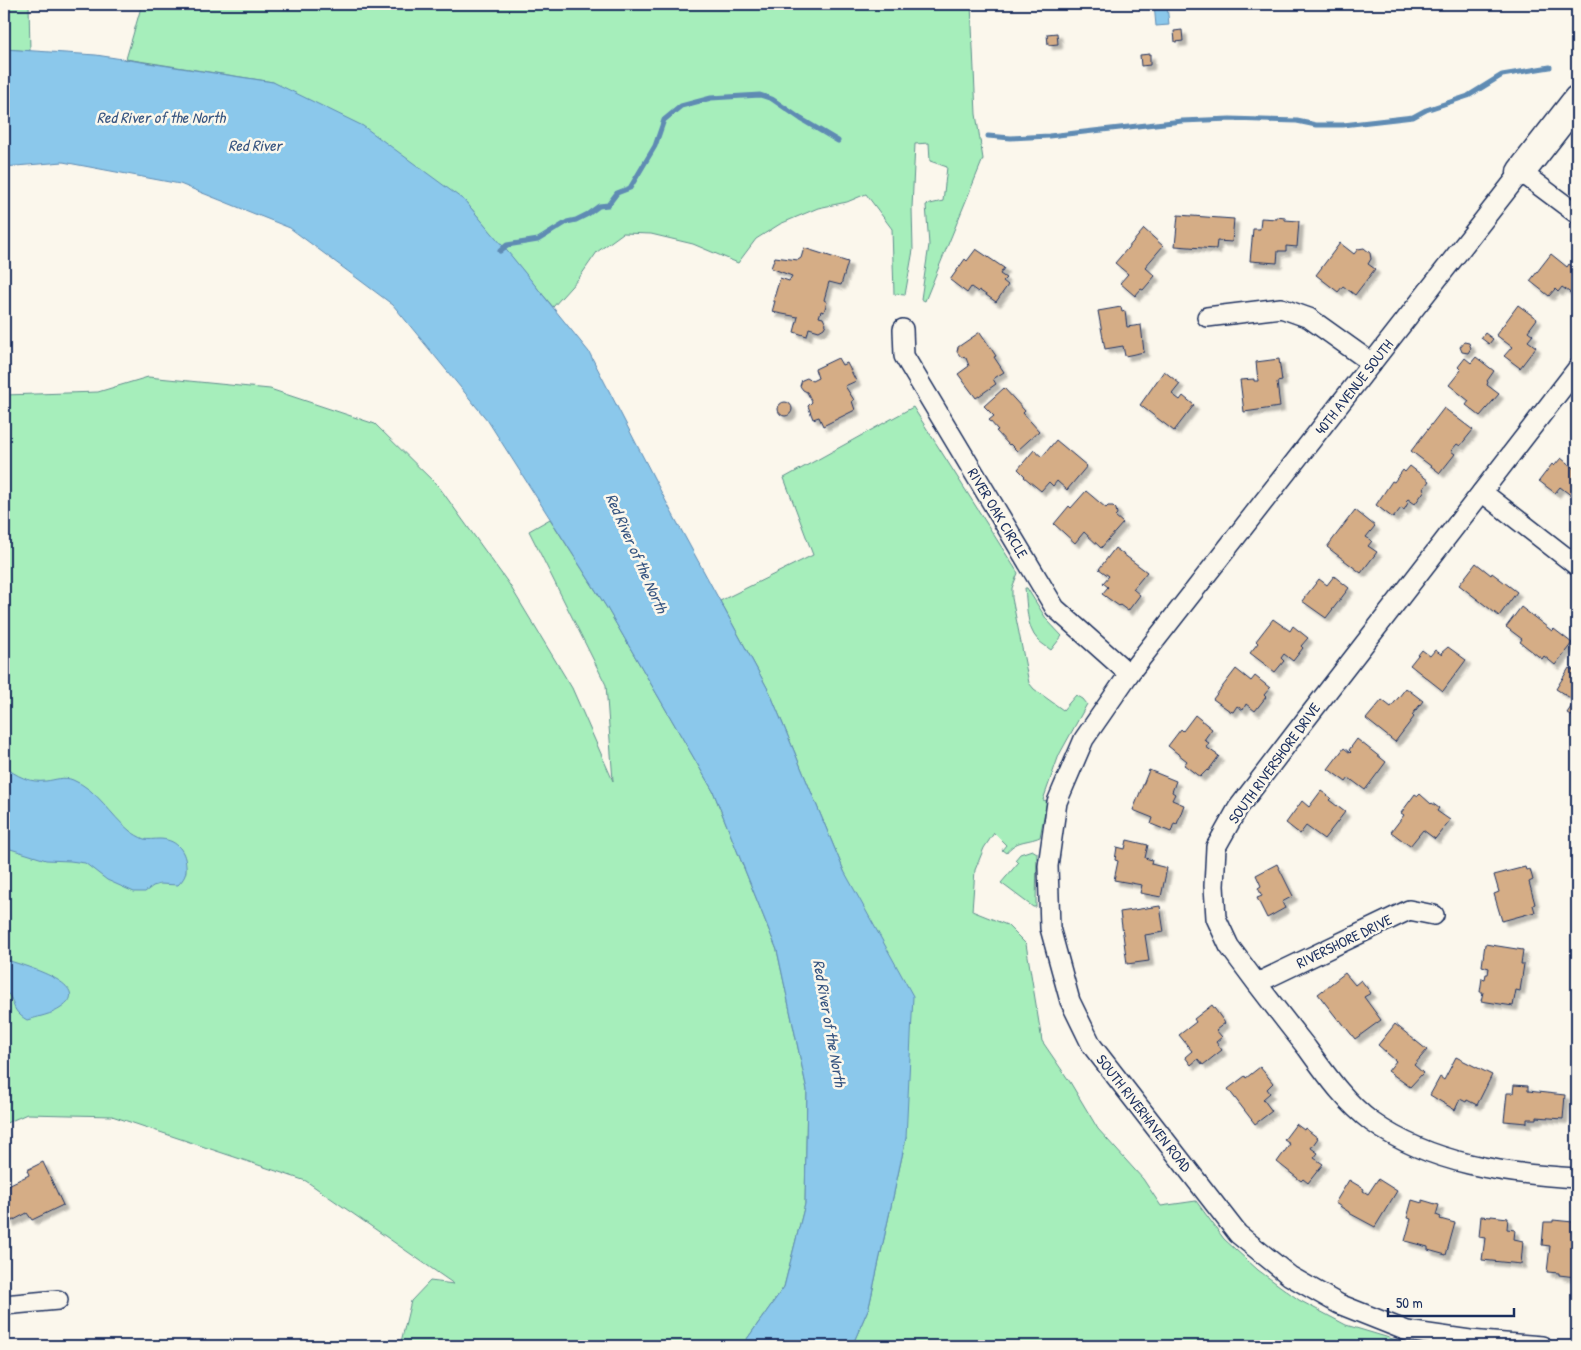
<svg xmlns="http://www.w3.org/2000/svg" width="1581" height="1350" font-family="'Patrick Hand',sans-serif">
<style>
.green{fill:#a6eebb;stroke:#608e8c}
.water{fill:#8bc8eb;stroke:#5e8bb3}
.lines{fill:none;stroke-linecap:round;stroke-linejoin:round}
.stream{stroke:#5e8bb3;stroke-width:5}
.building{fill:#d5ad86;stroke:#1b2f5e;filter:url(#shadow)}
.street-casing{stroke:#1b2f5e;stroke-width:22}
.secondary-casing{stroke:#1b2f5e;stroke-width:31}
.street{stroke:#fbf7ec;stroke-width:19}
.secondary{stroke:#fbf7ec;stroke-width:28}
.labels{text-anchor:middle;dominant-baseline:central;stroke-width:5;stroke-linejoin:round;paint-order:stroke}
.street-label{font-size:15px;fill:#1b2f5e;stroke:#fbf7ec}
.water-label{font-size:16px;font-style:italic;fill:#375581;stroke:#fbf7ec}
</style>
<defs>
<filter id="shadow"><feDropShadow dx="4.5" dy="4.5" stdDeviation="1" flood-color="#0004"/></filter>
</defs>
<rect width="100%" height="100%" fill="#fbf7ec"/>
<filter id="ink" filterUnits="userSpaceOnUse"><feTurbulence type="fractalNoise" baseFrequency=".02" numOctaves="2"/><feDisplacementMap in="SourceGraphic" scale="10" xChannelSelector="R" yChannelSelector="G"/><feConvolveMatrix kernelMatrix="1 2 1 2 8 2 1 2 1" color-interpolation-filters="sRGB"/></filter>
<g filter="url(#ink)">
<!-- green -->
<g class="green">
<path d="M 4,4 L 29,4 L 30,51 L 4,49 Z"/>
<path d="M 142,4 L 971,4 L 976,114 L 983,159 L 925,301 L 921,299 L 929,245 L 926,205 L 943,201 L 947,167 L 930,161 L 929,143 L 915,144 L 912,208 L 913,250 L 905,295 L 894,294 L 892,229 L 866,194 L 847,202 L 818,208 L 780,224 L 756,239 L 738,263 L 693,244 L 651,234 L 623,233 L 597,252 L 579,278 L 553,307 L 465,201 L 273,82 L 126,59 Z"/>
<path d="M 148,377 L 270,389 L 375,424 L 439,487 L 509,584 L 572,688 L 613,781 L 606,685 L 529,531 L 550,519 L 607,608 L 713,791 L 777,950 L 807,1090 L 805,1204 L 784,1287 L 742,1346 L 400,1346 L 411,1301 L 430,1281 L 454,1284 L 306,1181 L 112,1116 L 27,1114 L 4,1124 L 4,395 L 98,392 Z"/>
<path d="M 913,407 L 1018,573 L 1012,588 L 1012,598 L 1029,683 L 1034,689 L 1063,710 L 1076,695 L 1083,699 L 1087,704 L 1059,755 L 1043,800 L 1047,801 L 1040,837 C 1026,843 1017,839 1006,853 L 1002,850 L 1006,845 L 994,833 L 984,848 L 975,870 L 972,911 L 1007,925 L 1026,944 L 1042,1041 L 1070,1082 L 1098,1129 L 1143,1179 L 1161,1206 L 1196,1201 L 1224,1239 L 1258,1270 L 1299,1300 L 1346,1325 L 1416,1346 L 852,1346 L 869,1307 L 906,1138 L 844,871 L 770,693 L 720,601 L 813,555 L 784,478 Z"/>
<path d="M 1025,588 L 1027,588 L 1047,620 L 1062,636 L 1051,650 C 1047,647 1042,644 1038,640 C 1026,628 1027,604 1025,588 Z"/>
<path d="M 1032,850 L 1037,853 L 1036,907 L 1033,907 L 1001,883 L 1018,863 L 1015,860 L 1020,854 Z"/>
</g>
<!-- water -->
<g class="water">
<path d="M 1154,4 L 1169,4 L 1167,5 L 1169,25 L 1156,26 Z"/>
<path d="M 4,49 L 96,55 L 273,82 L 363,126 L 465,201 L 513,258 L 589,352 L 672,513 L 770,693 L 844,871 L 913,996 L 906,1138 L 869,1307 L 852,1346 L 742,1346 L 784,1287 L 805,1204 L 807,1090 L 777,950 L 713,791 L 607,608 L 488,421 L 393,305 L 290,228 L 180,184 L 63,162 L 4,167 Z"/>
<path d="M 4,766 C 16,776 30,783 46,781 C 55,780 64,776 73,780 C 98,790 110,815 130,831 C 134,834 139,837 144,839 C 149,840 154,839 159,839 C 175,839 185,849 186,865 C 187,874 184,879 178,885 L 160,884 L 153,886 L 145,892 L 134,892 L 107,880 L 85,863 L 70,861 L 46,860 L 4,847 Z"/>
<path d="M 4,959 C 17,964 98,984 61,1008 C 53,1014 37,1017 27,1020 C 8,1009 17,1000 4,990 Z"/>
</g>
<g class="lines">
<!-- stream -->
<g class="stream">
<path d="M 988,136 L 1011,138 L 1049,136 L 1182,121 L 1230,119 L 1297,121 L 1316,125 L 1343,125 L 1413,117 L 1426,110 L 1468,96 L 1502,75 L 1550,67"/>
<path d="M 500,251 L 507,245 L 538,240 L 567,222 L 576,220 L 588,214 L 599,206 L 608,205 L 617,193 L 630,188 L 655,146 L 664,120 L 681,106 L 711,98 L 760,95 L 772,99 L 801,119 L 838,141"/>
</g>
</g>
<!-- building -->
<g class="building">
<path d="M 1182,30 L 1183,41 L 1175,42 L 1174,31 Z"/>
<path d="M 1057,33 L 1058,44 L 1048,45 L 1047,34 Z"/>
<path d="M 1150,54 L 1150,65 L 1141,66 L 1140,55 Z"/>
<path d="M 1178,215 L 1234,219 L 1232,242 L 1217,241 L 1216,249 L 1175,246 Z"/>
<path d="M 1277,217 L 1285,218 L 1285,220 L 1299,221 L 1297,247 L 1286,246 L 1286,251 L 1278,251 L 1277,263 L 1250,261 L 1253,229 L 1260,229 L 1261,218 L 1277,219 Z"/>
<path d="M 1144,229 L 1163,246 L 1145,267 L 1155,276 L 1143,290 L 1141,289 L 1135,296 L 1120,283 L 1128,274 L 1115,263 Z"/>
<path d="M 1340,243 L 1354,254 L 1358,249 L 1364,248 L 1370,253 L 1371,259 L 1368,264 L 1375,269 L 1355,295 L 1343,286 L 1338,292 L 1316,275 Z"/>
<path d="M 804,248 L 848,262 L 841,285 L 829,282 L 824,300 L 827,302 L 824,312 L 821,311 L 819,317 L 823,318 L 826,324 L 824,328 L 819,331 L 809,328 L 807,336 L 794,332 L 798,317 L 772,312 L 775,301 L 773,301 L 780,278 L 789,281 L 792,276 L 771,268 L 775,257 L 798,260 L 801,258 Z"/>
<path d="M 976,249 L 1004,268 L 1000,274 L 1006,278 L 1003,281 L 1008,285 L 996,302 L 979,290 L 978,292 L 971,287 L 967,293 L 950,280 L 965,259 L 967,261 Z"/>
<path d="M 1551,254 L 1567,267 L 1569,264 L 1577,270 L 1577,287 L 1572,294 L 1562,287 L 1558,292 L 1555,289 L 1549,296 L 1530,281 Z"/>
<path d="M 1518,305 L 1537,319 L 1528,331 L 1533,335 L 1528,341 L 1536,347 L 1520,368 L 1504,356 L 1512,347 L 1496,335 Z"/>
<path d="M 1121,307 L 1122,312 L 1125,311 L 1127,327 L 1141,325 L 1144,352 L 1125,356 L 1123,346 L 1105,349 L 1098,311 Z"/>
<path d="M 980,332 L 996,356 L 994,357 L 1004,372 L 993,379 L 996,384 L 976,398 L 958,374 L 969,366 L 966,358 L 961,357 L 957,352 L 958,347 Z"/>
<path d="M 1485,333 L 1493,339 L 1489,344 L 1481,338 Z"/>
<path d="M 1464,342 L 1469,343 L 1471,348 L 1468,353 L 1462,352 L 1460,347 Z"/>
<path d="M 1476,357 L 1494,371 L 1487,381 L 1488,382 L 1487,385 L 1499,394 L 1480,416 L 1466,405 L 1469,401 L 1449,385 L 1461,370 L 1458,367 L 1465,358 L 1471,363 Z"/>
<path d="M 838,358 L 842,365 L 847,363 L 856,381 L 845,386 L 854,400 L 852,401 L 855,410 L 823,426 L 819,417 L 813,419 L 808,406 L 812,402 L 807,392 L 803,390 L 800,386 L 802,380 L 807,378 L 812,381 L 818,378 L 815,369 Z"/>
<path d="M 1279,359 L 1282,381 L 1277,382 L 1280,407 L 1244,412 L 1240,380 L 1254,379 L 1254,381 L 1258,381 L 1256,362 Z"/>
<path d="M 1164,371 L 1180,384 L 1172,394 L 1180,400 L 1183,396 L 1194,405 L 1174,431 L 1140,405 Z"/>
<path d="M 1004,388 L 1025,411 L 1023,413 L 1039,431 L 1017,451 L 1010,444 L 1009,445 L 996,431 L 998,430 L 989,420 L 994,416 L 984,406 Z"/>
<circle cx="785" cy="409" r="7"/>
<path d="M 1444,408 L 1473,430 L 1460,446 L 1457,444 L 1451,451 L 1455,454 L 1440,473 L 1411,451 Z"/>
<path d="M 1056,440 L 1087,466 L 1067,490 L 1057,481 L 1053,486 L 1049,482 L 1041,491 L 1024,477 L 1025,476 L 1018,469 L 1034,450 L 1042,457 Z"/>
<path d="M 1561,458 L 1577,471 L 1577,500 L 1560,487 L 1555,493 L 1539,481 L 1552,464 L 1554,466 Z"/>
<path d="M 1410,466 L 1429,481 L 1423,489 L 1425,490 L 1415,504 L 1408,499 L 1406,501 L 1408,503 L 1404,510 L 1401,508 L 1393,518 L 1376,505 L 1392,481 L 1394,482 L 1403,470 L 1405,472 Z"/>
<path d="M 1086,491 L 1106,508 L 1108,506 L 1113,506 L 1116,509 L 1117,514 L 1115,516 L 1123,523 L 1101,548 L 1084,532 L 1075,543 L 1054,524 L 1069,506 L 1071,508 Z"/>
<path d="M 1355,510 L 1375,526 L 1366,537 L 1372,541 L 1368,546 L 1377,552 L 1361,573 L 1327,547 Z"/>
<path d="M 1115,548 L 1147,572 L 1133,589 L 1140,595 L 1128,611 L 1120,605 L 1119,606 L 1102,594 L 1108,587 L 1103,583 L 1109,576 L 1099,569 Z"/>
<path d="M 1476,563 L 1491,575 L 1492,573 L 1517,592 L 1499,616 L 1459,585 Z"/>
<path d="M 1334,576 L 1349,588 L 1326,618 L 1302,601 L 1319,579 L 1327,585 Z"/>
<path d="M 1521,607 L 1552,631 L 1554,629 L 1572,643 L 1555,665 L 1544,656 L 1542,659 L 1520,642 L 1522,639 L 1506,627 Z"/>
<path d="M 1273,619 L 1290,631 L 1293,626 L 1308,638 L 1301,646 L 1303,648 L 1293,661 L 1284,654 L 1281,658 L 1284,661 L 1275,672 L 1250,653 L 1258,643 L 1256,641 Z"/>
<path d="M 1448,647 L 1466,660 L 1443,691 L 1410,665 L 1422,650 L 1430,656 L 1435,650 L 1442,655 L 1441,653 Z"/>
<path d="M 1569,668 L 1577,672 L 1577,719 L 1567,713 L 1575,701 L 1556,689 Z"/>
<path d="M 1236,669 L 1251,681 L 1255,676 L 1270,688 L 1264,695 L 1266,697 L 1255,711 L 1246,704 L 1243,710 L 1237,706 L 1233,712 L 1230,711 L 1213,699 Z"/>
<path d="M 1406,688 L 1423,701 L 1412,715 L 1414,717 L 1395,742 L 1366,719 L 1382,700 L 1391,707 Z"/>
<path d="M 1195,715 L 1212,729 L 1204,740 L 1209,743 L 1206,747 L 1219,756 L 1208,771 L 1207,770 L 1200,777 L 1184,765 L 1187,761 L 1168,746 L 1181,729 L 1183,731 Z"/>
<path d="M 1357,739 L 1386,762 L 1365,790 L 1349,778 L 1346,782 L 1328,769 L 1344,748 L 1350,753 L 1351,752 L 1349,750 Z"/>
<path d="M 1149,770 L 1176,781 L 1172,792 L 1175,794 L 1172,800 L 1184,805 L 1177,824 L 1174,823 L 1171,832 L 1151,824 L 1153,818 L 1133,810 Z"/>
<path d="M 1321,791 L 1331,798 L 1329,800 L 1345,812 L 1324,839 L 1306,826 L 1300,834 L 1286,823 L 1302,801 L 1309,807 Z"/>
<path d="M 1415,794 L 1418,796 L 1420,794 L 1431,804 L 1432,803 L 1439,808 L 1437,811 L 1450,820 L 1435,839 L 1423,830 L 1410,846 L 1391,832 L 1404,815 L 1401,813 Z"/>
<path d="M 1127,840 L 1148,845 L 1145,858 L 1152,860 L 1151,864 L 1167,868 L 1161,897 L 1140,893 L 1142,885 L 1114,880 L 1118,861 L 1115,860 L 1117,847 L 1125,849 Z"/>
<path d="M 1277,864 L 1293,896 L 1282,902 L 1285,908 L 1267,918 L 1257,898 L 1262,896 L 1258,888 L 1261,886 L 1256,875 Z"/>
<path d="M 1525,867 L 1526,870 L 1530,869 L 1533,880 L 1529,882 L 1535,904 L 1533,905 L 1535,912 L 1502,921 L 1494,894 L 1499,892 L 1494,875 Z"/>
<path d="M 1160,906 L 1164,932 L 1145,935 L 1149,961 L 1127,964 L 1120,912 Z"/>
<path d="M 1485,944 L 1523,950 L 1521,964 L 1524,964 L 1520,991 L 1516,990 L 1513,1006 L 1481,1001 L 1483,992 L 1480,992 L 1482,978 L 1485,979 L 1486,974 L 1488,974 L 1489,968 L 1482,966 Z"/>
<path d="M 1345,973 L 1355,985 L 1361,980 L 1371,993 L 1364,997 L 1381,1020 L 1355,1039 L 1340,1020 L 1339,1021 L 1318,994 Z"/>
<path d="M 1212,1005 L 1225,1023 L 1216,1030 L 1222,1037 L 1216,1042 L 1222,1050 L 1203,1065 L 1198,1059 L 1191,1065 L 1185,1057 L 1192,1051 L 1179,1035 L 1196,1022 L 1194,1019 Z"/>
<path d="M 1395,1024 L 1427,1050 L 1414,1065 L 1423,1073 L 1410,1087 L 1388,1071 L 1396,1061 L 1378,1045 Z"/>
<path d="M 1456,1057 L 1492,1075 L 1477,1105 L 1467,1100 L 1466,1102 L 1460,1099 L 1455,1110 L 1430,1095 L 1440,1077 L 1444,1080 Z"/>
<path d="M 1260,1067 L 1273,1083 L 1267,1089 L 1270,1093 L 1263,1099 L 1272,1111 L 1255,1124 L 1228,1089 L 1245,1076 L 1246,1078 Z"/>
<path d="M 1514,1085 L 1528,1086 L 1528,1091 L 1565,1095 L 1563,1119 L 1537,1117 L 1537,1119 L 1527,1119 L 1527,1123 L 1504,1121 L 1507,1093 L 1513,1093 Z"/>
<path d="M 1296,1124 L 1304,1130 L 1305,1128 L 1318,1138 L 1311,1148 L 1318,1153 L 1314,1158 L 1323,1164 L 1308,1183 L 1303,1179 L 1301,1181 L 1277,1162 L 1290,1144 L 1284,1140 Z"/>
<path d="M 43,1162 L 63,1205 L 32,1220 L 27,1213 L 10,1222 L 4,1209 L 4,1187 L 29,1175 L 27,1170 Z"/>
<path d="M 1378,1179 L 1397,1191 L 1375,1227 L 1349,1213 L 1349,1212 L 1335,1203 L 1349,1180 L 1364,1189 L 1363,1191 L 1368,1194 Z"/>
<path d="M 1412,1200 L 1422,1203 L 1422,1200 L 1439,1205 L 1436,1215 L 1441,1217 L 1440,1219 L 1455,1223 L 1446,1255 L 1428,1250 L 1428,1247 L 1405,1241 L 1411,1219 L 1407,1218 Z"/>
<path d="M 1481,1216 L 1491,1217 L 1491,1216 L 1508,1218 L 1507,1229 L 1515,1230 L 1514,1239 L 1523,1241 L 1521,1264 L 1482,1260 L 1485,1238 L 1479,1237 Z"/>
<path d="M 1553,1220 L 1573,1222 L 1572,1235 L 1577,1236 L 1577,1275 L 1576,1277 L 1559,1275 L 1559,1273 L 1547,1272 L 1550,1246 L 1542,1245 L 1544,1222 L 1553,1222 Z"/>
</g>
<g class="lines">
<!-- street casing -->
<g class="street-casing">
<g id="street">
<path d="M 1207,317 L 1281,308 L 1309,318 L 1372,363"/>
<path d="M 903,329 L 904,356 L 1055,608 L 1129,674"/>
<path d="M 1577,369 L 1307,718 L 1238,808 L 1216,847 L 1214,886 L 1216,918 L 1229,946 C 1254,980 1280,1014 1307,1048 C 1326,1074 1345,1102 1372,1122 C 1431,1164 1506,1174 1577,1178"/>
<path d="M 1482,492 L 1577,566"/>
<path d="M 1257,983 L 1409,910 L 1434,915"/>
<path d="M 4,1305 L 58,1300"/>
<path d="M 1542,1346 L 1470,1340 L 1407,1331 L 1339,1304 L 1290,1276 L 1238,1234 L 1092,1046 L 1070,1001 L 1050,928 L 1048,866 L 1057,802 L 1084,739 L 1129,674 L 1521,172 L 1577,214"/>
</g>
</g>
<!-- secondary casing -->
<g class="secondary-casing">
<path id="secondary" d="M 1521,172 L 1577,100"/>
</g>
<!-- street -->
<use href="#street" class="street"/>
<!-- secondary -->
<use href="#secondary" class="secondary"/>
</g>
</g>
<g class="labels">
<!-- street labels -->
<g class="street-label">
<text transform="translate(1354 387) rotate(-52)">40TH AVENUE SOUTH</text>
<text transform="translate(998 513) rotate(59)">RIVER OAK CIRCLE</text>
<text transform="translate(1274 763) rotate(-54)">SOUTH RIVERSHORE DRIVE</text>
<text transform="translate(1344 941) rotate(-26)">RIVERSHORE DRIVE</text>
<text transform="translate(1144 1113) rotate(52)">SOUTH RIVERHAVEN ROAD</text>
</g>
<!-- water labels -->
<g class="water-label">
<text x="161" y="117">Red River of the North</text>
<text x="255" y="145">Red River</text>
<text transform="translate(637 553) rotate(66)">Red River of the North</text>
<text transform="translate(830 1023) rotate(80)">Red River of the North</text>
</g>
</g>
<!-- margin -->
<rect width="1581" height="1350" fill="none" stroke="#fbf7ec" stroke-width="20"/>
<rect x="10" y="10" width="1561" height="1330" fill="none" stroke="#1b2f5e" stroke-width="2" filter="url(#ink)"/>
<!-- scale -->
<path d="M1388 1308v8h126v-8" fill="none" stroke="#1b2f5e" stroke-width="2.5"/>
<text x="1396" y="1308" font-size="15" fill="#1b2f5e" stroke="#fbf7ec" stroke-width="4" paint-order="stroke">50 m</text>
</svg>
